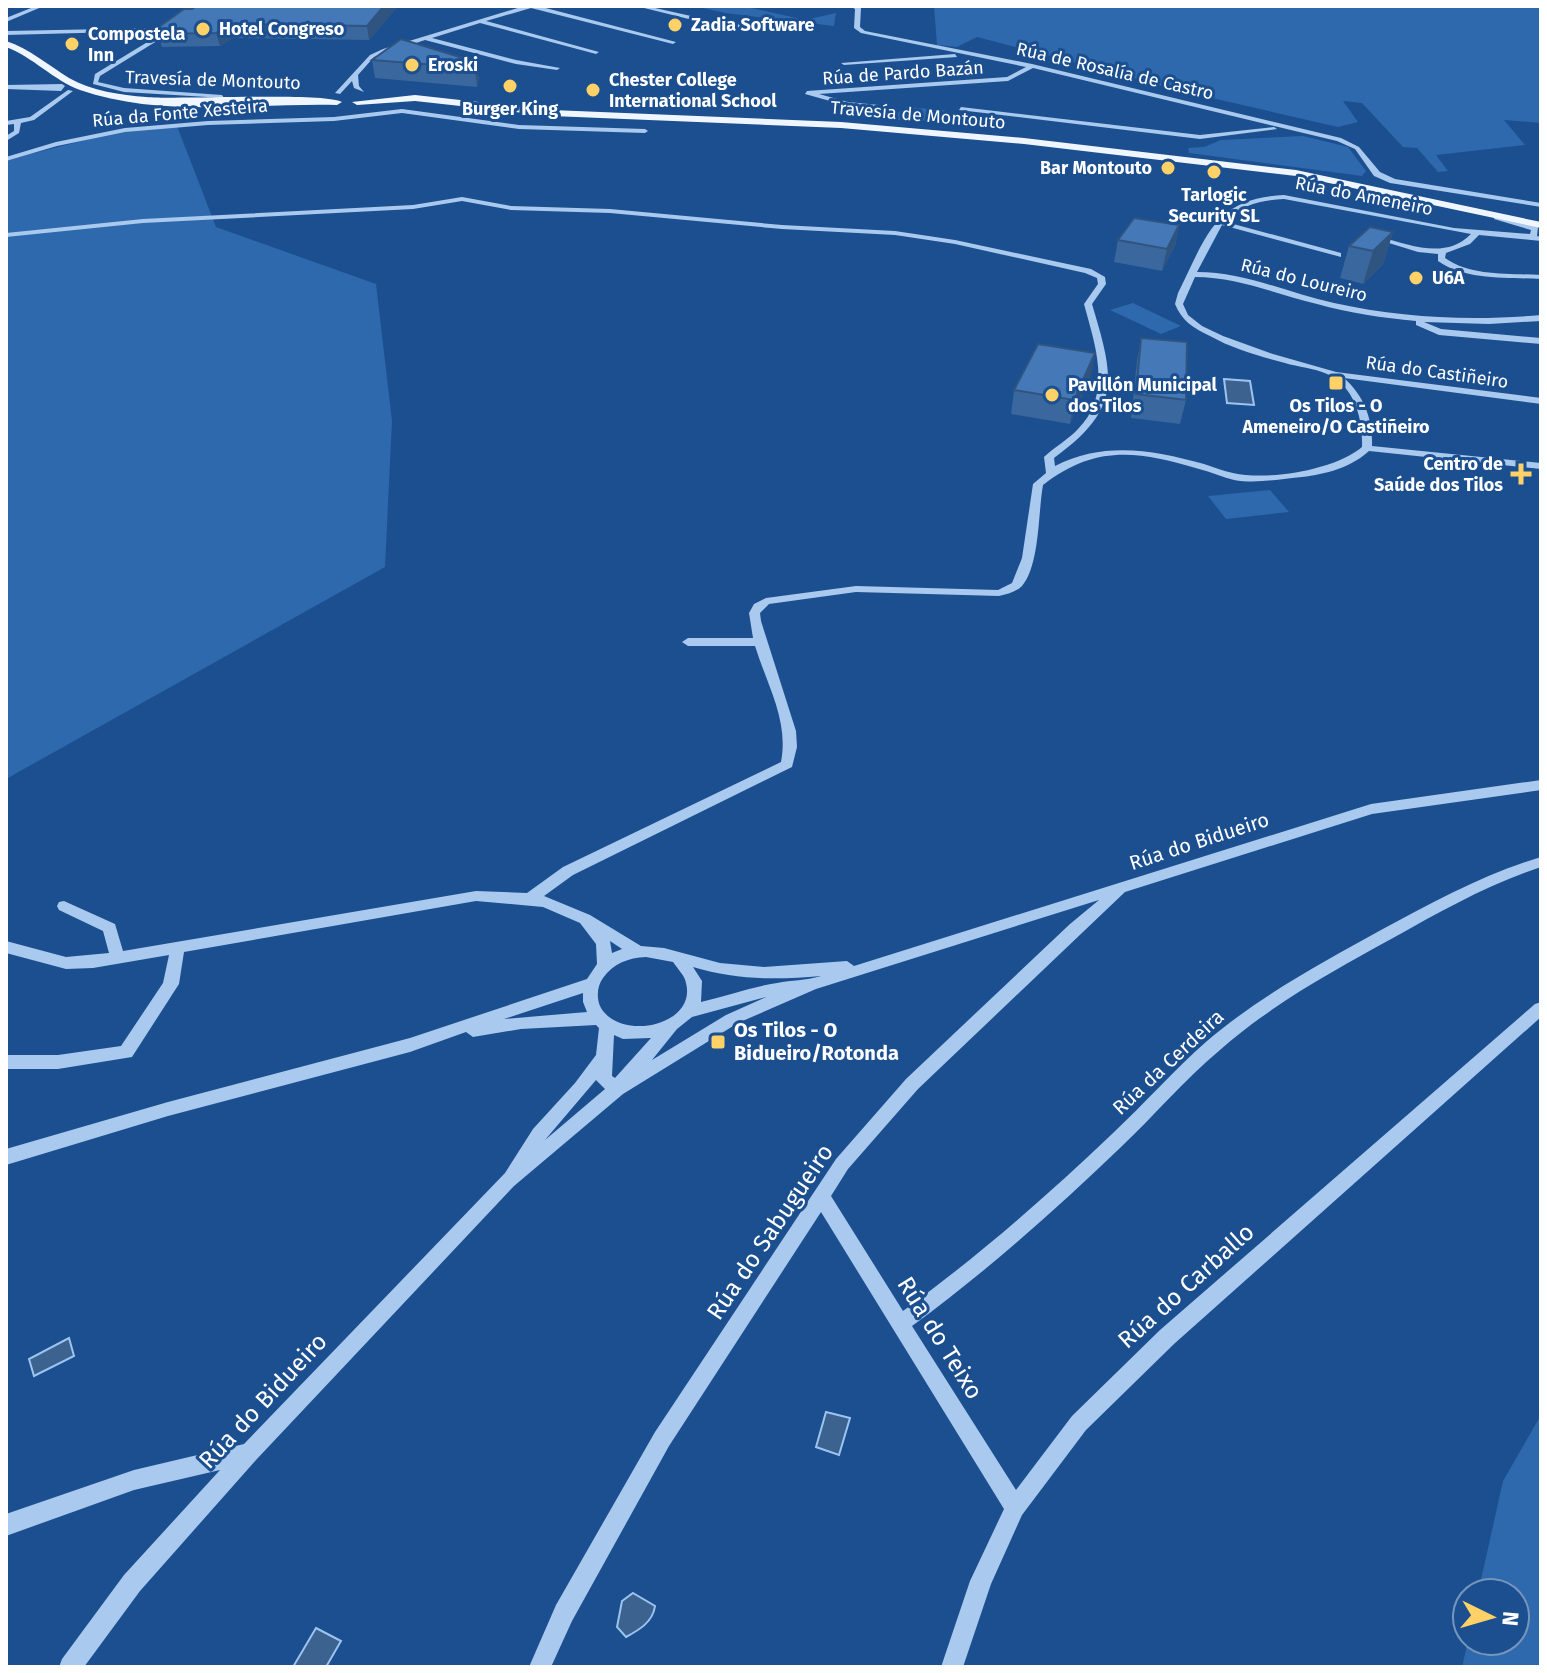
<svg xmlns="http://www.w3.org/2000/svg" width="1547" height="1673" font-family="'Fira Sans',sans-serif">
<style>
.green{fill:#2e69ad}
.water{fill:#3c6290;stroke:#9cc4f0;stroke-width:2}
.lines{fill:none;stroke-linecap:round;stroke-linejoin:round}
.minor{fill:#a9c9ee;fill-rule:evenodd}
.major{fill:#f0f6ff;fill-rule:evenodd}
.wall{fill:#3a679d}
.shaded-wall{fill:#305480}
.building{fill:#4478b7;stroke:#305480;stroke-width:2}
.poi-dot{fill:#ffd166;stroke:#1b4f8f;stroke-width:3}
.labels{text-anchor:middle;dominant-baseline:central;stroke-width:6;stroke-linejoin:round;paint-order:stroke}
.far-poi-label{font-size:18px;font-weight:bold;fill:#fff;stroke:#1b4f8f;text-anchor:start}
.far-street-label{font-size:18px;fill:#fff;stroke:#1b4f8f}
.street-label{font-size:20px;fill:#fff;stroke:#1b4f8f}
.poi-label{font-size:20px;font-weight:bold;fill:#fff;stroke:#1b4f8f;text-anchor:start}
.near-street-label{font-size:24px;fill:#fff;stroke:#1b4f8f}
</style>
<rect width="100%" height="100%" fill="#1b4f8f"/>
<!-- green -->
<g class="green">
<path d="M 694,6 L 743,6 L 805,20 L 836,13 L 834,26 L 725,13 Z"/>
<path d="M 934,6 L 1541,6 L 1541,123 L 1504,120 L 1525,145 L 1436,155 L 1448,171 L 1438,172 L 1417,148 L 1403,147 L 1362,103 L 1343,101 L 1358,122 L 1338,127 L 1190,93 L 977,37 L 957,47 L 937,45 Z"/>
<path d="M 906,107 L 944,110 L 952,116 L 948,122 L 872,119 L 885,113 L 898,113 Z"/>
<path d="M 177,126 L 216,227 L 376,284 L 392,421 L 385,567 L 6,779 L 6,160 L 118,132 Z"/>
<path d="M 1303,136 L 1348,147 L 1366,171 L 1362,176 L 1189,153 L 1188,148 L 1204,147 L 1221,140 Z"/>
<path d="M 1133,303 L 1181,326 L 1161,334 L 1110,310 Z"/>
<path d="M 1270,490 L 1289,512 L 1226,519 L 1208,496 Z"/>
<path d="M 1541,1415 L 1541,1667 L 1462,1667 L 1468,1641 L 1515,1641 L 1515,1593 L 1478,1593 L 1503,1481 Z"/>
</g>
<!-- water -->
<g class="water">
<path d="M 1224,379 L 1250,381 L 1254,405 L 1227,403 Z"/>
<path d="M 69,1338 L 74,1356 L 34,1376 L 29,1359 Z"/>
<path d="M 826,1412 L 850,1418 L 839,1455 L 816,1447 Z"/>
<path d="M 633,1593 L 655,1606 C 653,1622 639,1630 626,1637 L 617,1627 L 622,1601 Z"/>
<path d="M 316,1628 L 341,1641 L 326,1667 L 293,1667 Z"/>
</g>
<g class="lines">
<!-- minor -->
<g class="minor">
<path d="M 36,6 L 44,6 L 6,22 L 6,18 Z"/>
<path d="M 524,6 L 538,6 L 676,42 L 673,44 L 531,8 L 486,21 L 599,52 L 596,54 L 480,23 L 432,38 L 516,60 L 560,68 L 557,70 L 516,64 L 425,40 L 374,57 L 358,75 L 359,86 L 364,92 L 354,88 L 352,81 L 340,94 L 335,93 L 370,55 L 383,49 Z"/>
<path d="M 636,6 L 646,6 L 709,20 L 782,31 L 779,33 L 709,24 Z"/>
<path d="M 850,6 L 861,8 L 860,27 L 865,31 L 1032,64 L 1341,138 L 1359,147 L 1380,172 L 1395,179 L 1541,203 L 1541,207 L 1390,183 L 1374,176 L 1355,149 L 1337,141 L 1033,68 L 1008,81 L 819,94 L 848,102 L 889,106 L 887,109 L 848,106 L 805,94 L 807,91 L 1007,77 L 1026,67 L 861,33 L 854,28 L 855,9 Z"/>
<path d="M 157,28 L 165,36 L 100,76 L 98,82 L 124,88 L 222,95 L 224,98 L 124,92 L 93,84 L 95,74 L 159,35 L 154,31 L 6,35 L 6,31 Z"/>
<path d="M 955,54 L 957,57 L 844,65 L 841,63 Z"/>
<path d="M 6,85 L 62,84 L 65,86 L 61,91 L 6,89 Z"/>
<path d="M 68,90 L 73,91 L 34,120 L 21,123 L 19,133 L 6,141 L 6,136 L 14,131 L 14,124 L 6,125 L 6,121 L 30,117 Z"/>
<path d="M 961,107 L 1200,135 L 1274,127 L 1277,129 L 1200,139 L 959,110 Z"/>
<path d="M 402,109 L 519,125 L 645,129 L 648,131 L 645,133 L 519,129 L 402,113 L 334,121 L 208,125 L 125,132 L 57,146 L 6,161 L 6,157 L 56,142 L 125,128 L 208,121 L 334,117 Z"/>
<path d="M 1284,195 L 1454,228 L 1530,234 L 1531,230 L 1494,219 L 1494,215 L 1497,215 L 1538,227 L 1537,236 L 1541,237 L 1541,241 L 1479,235 L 1470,244 L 1446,253 L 1445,258 C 1472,277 1510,273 1541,275 L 1541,279 C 1507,277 1467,281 1438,261 L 1438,254 L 1418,252 L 1376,239 L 1380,237 C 1411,245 1445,260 1471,234 L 1284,199 C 1261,200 1242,204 1226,222 L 1341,253 L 1341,257 L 1222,225 L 1197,272 C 1245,272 1288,293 1334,303 C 1402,318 1471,321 1541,315 L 1541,321 L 1489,324 L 1424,322 L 1441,329 L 1541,338 L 1541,344 L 1439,335 L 1416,325 L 1416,321 C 1383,318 1349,313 1317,304 C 1276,294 1237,277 1195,277 L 1183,304 L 1188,315 L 1202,326 L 1223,336 L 1273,354 L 1336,372 L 1541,398 L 1541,404 L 1344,378 C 1364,396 1373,419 1372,446 L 1541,463 L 1541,469 L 1369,451 C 1350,468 1326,474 1302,477 C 1280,479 1256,484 1234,480 C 1222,477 1211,472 1199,469 C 1138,451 1096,444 1043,485 C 1038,512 1040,565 1022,586 C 1016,592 1007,594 999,596 L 856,592 L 769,604 L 760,613 L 761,621 L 796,731 L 797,747 L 792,767 L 573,875 L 544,896 L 590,915 L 641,946 L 664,948 L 720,963 L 764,967 L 847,961 L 854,966 L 1371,804 L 1541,780 L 1541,790 L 1372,814 L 1125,892 L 918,1089 L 848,1169 L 831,1196 L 903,1311 C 977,1257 1046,1197 1112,1134 C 1144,1104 1174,1070 1207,1041 C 1260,996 1321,963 1381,930 C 1433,902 1484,874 1541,857 L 1541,867 C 1489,884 1441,911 1393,938 C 1333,971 1272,1004 1220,1050 C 1184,1080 1154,1116 1120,1148 C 1054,1211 986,1272 912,1326 L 1016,1490 L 1072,1416 L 1160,1330 L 1535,1004 L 1541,1002 L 1541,1017 L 1174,1344 L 1086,1430 L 1022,1515 L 991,1584 L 963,1667 L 941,1667 L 970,1581 L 1004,1509 L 821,1212 L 669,1446 L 572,1621 L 551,1667 L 529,1667 L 556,1605 L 655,1432 L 836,1159 L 906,1079 L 1070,924 L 1099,900 L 816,989 L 738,1023 L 623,1094 L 514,1186 L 256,1460 L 140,1591 L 84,1667 L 59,1667 L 62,1659 L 124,1575 L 220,1470 L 134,1490 L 6,1536 L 6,1514 L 134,1470 L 244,1444 L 505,1173 L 533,1129 L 575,1083 L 596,1055 L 599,1028 L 596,1025 L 521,1029 L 473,1037 L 466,1032 L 410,1052 L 168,1116 L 6,1165 L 6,1149 L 168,1102 L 410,1038 L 587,979 L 597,964 L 596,944 L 580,923 L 543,907 L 476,901 L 184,952 L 179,984 L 132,1057 L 58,1069 L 6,1069 L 6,1055 L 58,1055 L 121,1046 L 163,983 L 169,955 L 93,968 L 66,969 L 6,953 L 6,941 L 66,957 L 109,953 L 103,931 L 59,910 L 57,906 L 59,902 L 64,901 L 115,924 L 123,951 L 476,891 L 527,893 L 563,867 L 781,762 C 789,720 767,685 755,646 L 688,646 L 682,642 L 688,638 L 753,638 L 749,613 L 754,604 L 766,598 L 856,586 L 998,590 L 1012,583 L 1022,558 L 1033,484 L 1046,473 L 1044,457 C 1054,447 1068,440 1078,429 C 1113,394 1095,345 1084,304 L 1098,284 L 1097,278 L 1085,273 L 955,244 L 895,235 L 782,229 L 610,213 L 511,210 L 462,201 L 413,209 L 143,223 L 6,237 L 6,233 L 143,219 L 413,205 L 462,197 L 511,206 L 610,209 L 782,225 L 895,231 L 955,240 L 1091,269 L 1105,277 L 1106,284 L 1092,304 C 1114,378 1123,408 1054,458 L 1055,466 C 1104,441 1153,450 1204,464 C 1214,467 1223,471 1233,473 C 1268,481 1335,470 1362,447 C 1363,420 1355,386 1327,374 C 1314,368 1298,367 1285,363 C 1259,356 1233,349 1210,336 C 1193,328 1182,321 1175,304 L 1178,293 C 1206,238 1213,198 1284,195 ZM 610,941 L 622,949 L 612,953 ZM 646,957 L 673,962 C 677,968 685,976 686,983 C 697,1025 622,1042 601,1008 C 596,999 597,986 603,978 C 614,963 628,958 646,957 ZM 693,967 C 736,980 776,980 821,976 C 805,981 792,980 777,983 C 751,987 726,996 701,1002 L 702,981 ZM 583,993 L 583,1002 L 587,1012 L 504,1019 ZM 766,997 L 726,1015 L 652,1060 L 677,1029 L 692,1017 ZM 614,1035 L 623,1039 L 651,1038 L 615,1078 L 612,1076 ZM 596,1080 L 605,1089 L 545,1140 Z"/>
</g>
<!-- major -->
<g class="major">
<path d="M 6,41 C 30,49 48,65 69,78 C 92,91 121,95 146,97 C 181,100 323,92 342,102 L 337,105 C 254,103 160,118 80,90 C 53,80 33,57 6,47 Z"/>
<path d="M 415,95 L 552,110 L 841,122 L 1024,138 L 1296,170 L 1541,222 L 1541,228 L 1296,176 L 1024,144 L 841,128 L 552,116 L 415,101 L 357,105 L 352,102 Z"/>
</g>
</g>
<!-- wall -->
<g class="wall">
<path d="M 398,6 L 369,40 L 233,38 L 220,46 L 162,47 L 156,29 Z"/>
<path d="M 372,60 L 476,62 L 479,80 L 477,87 L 375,78 Z"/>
<path d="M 1179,225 L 1175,246 L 1162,271 L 1114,262 L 1118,240 Z"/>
<path d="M 1393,232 L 1383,264 L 1363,284 L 1340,278 L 1349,246 Z"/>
<path d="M 1141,338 L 1186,400 L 1180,424 L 1131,418 L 1137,361 Z"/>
<path d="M 1091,376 L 1070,424 L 1011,414 L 1014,390 Z"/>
</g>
<!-- shaded-wall -->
<g class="shaded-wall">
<path d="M 384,6 L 398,6 L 369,40 L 367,26 Z"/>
<path d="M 230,24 L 233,38 L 220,46 L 216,33 Z"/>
<path d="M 476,62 L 479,80 L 477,87 L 475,68 Z"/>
<path d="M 1179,225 L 1175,246 L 1162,271 L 1167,249 Z"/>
<path d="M 1393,232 L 1383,264 L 1363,284 L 1373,251 Z"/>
<path d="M 1095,353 L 1091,376 L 1070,424 L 1074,400 Z"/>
</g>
<!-- building -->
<g class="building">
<path d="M 197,6 L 384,6 L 367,26 L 230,24 L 216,33 L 158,34 L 163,30 L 156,29 L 184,9 L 192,9 Z"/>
<path d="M 401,39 L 476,62 L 475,68 L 372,60 Z"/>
<path d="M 1134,218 L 1179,225 L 1167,249 L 1118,240 Z"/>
<path d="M 1370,227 L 1393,232 L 1373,251 L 1349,246 Z"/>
<path d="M 1141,338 L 1187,342 L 1186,400 L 1136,394 Z"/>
<path d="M 1038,344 L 1095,353 L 1074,400 L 1014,390 Z"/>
</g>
<!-- markers -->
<g class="poi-dot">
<circle cx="675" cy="25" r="8"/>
<circle cx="203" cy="29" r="8"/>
<circle cx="72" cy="44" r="8"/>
<circle cx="412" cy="65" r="8"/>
<circle cx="510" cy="86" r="8"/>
<circle cx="593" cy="90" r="8"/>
<circle cx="1168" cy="168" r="8"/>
<circle cx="1214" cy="172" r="8"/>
<circle cx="1416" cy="278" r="8"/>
<rect x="1328" y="375" width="16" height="16" rx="4"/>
<circle cx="1052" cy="395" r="8"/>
<path d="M1517 462h8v8h8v8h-8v8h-8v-8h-8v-8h8z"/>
<rect x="710" y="1034" width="16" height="16" rx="4"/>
</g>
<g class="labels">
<!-- far-poi labels -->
<g class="far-poi-label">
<text x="691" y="25">Zadia Software</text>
<text x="219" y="29">Hotel Congreso</text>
<text x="88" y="34">Compostela<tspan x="88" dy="21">Inn</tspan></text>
<text x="428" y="65">Eroski</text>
<text x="609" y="80">Chester College<tspan x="609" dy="21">International School</tspan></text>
<text x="510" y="109" text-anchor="middle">Burger King</text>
<text x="1152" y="168" text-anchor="end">Bar Montouto</text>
<text x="1214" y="195" text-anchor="middle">Tarlogic<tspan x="1214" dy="21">Security SL</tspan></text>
<text x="1432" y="278">U6A</text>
<text x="1068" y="385">Pavillón Municipal<tspan x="1068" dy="21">dos Tilos</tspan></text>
<text x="1336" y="406" text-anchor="middle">Os Tilos - O<tspan x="1336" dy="21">Ameneiro/O Castiñeiro</tspan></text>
<text x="1503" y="464" text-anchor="end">Centro de<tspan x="1503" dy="21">Saúde dos Tilos</tspan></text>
</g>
<!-- far-street labels -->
<g class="far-street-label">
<text transform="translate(1115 71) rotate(13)">Rúa de Rosalía de Castro</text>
<text transform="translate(903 73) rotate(-4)">Rúa de Pardo Bazán</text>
<text transform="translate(213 80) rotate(2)">Travesía de Montouto</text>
<text transform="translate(180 113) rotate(-5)">Rúa da Fonte Xesteira</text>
<text transform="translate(918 115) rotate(5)">Travesía de Montouto</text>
<text transform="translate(1364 196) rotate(11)">Rúa do Ameneiro</text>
<text transform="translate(1304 280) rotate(14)">Rúa do Loureiro</text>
<text transform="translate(1437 372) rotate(8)">Rúa do Castiñeiro</text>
</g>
<!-- street labels -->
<g class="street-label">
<text transform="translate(1199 841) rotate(-18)">Rúa do Bidueiro</text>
<text transform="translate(1168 1062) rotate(-43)">Rúa da Cerdeira</text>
</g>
<!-- poi labels -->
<g class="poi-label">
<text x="734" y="1030">Os Tilos - O<tspan x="734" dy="23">Bidueiro/Rotonda</tspan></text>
</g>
<!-- near-street labels -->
<g class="near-street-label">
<text transform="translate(770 1232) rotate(-56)">Rúa do Sabugueiro</text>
<text transform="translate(1186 1286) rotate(-42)">Rúa do Carballo</text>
<text transform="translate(940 1338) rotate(58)">Rúa do Teixo</text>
<text transform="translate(263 1401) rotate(-47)">Rúa do Bidueiro</text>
</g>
</g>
<!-- border -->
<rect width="1547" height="1673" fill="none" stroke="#ffffff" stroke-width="16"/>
<!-- north arrow -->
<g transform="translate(1491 1617) rotate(95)"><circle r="38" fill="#1b4f8f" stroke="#7695bc" stroke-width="2"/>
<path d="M0-6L14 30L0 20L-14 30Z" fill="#ffd166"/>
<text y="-12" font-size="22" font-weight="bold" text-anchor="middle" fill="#ffffff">N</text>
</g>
</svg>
